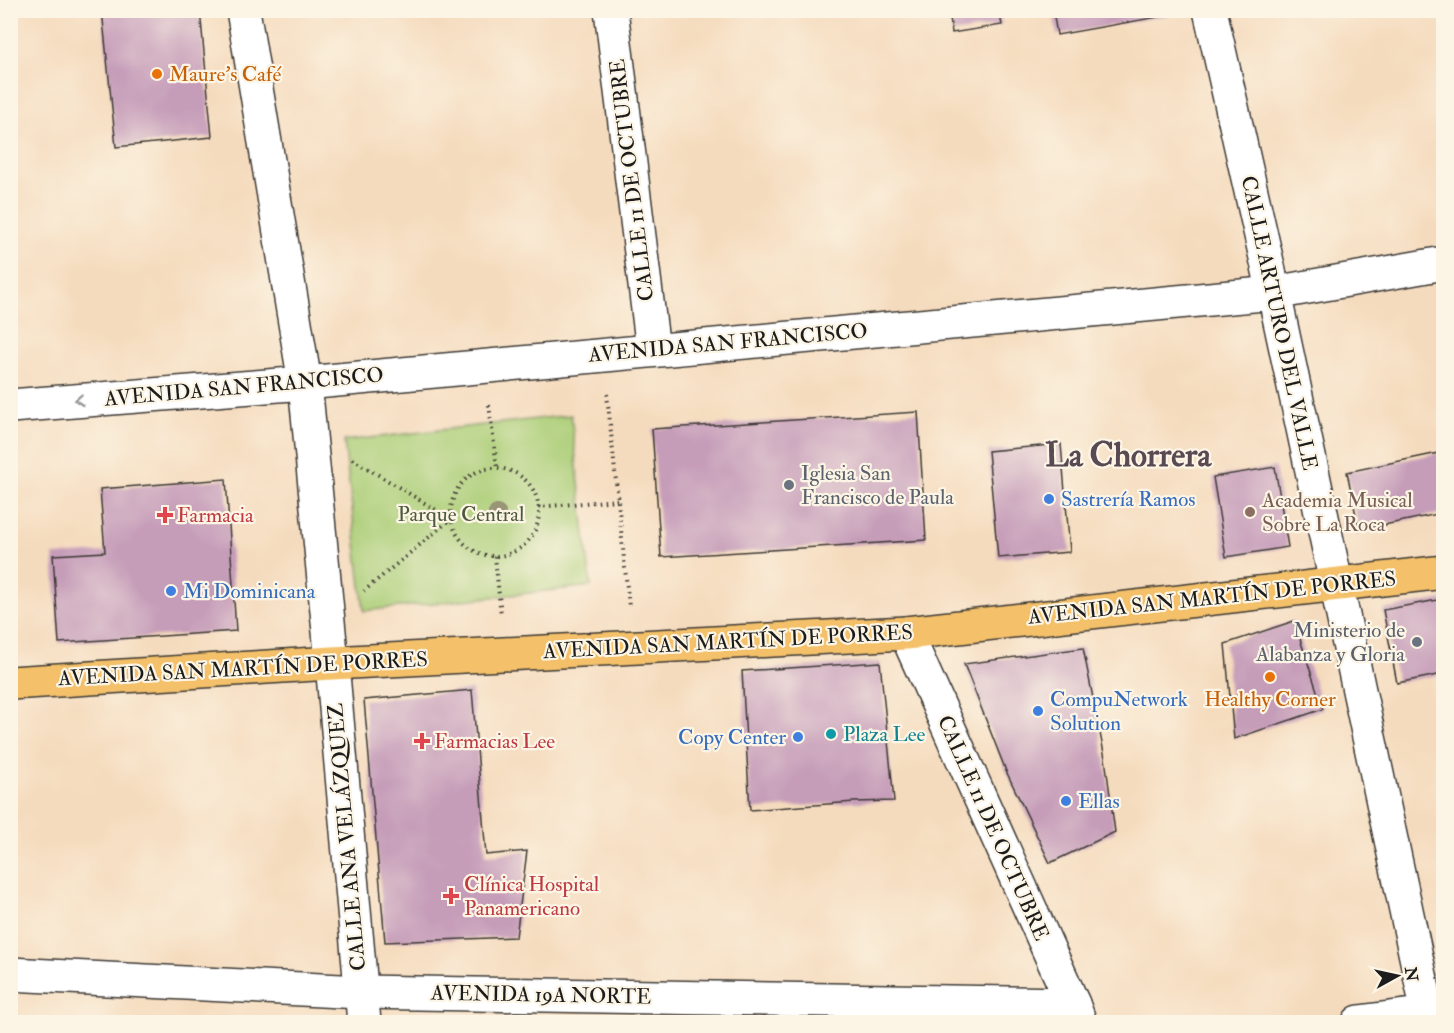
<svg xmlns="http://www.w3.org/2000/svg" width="1454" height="1033" font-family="'IM FELL Double Pica',serif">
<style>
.green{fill:#abce77;stroke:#64754a;stroke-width:1.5}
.building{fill:#c69db9}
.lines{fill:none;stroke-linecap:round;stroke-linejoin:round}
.minor-casing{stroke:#3d3934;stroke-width:36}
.major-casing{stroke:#3d3934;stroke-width:36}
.path{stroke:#3d3934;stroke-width:4;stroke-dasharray:1.5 4.5;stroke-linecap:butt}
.minor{stroke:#fff;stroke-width:33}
.major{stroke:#f4c16a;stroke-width:33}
.tree{fill:#999476}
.oneway{stroke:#999}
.food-dot{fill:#e8710a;stroke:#fcf5e5;stroke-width:2}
.worship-dot{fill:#6b7280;stroke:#fcf5e5;stroke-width:2}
.shop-dot{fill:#3f7fe0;stroke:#fcf5e5;stroke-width:2}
.education-dot{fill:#8d6e63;stroke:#fcf5e5;stroke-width:2}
.health-dot{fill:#e0444e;stroke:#fcf5e5;stroke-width:2}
.culture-dot{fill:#0f9aa8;stroke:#fcf5e5;stroke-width:2}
.labels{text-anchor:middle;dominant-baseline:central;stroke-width:4.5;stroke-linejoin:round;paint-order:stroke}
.food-label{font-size:21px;fill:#c56008;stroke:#fcf5e5;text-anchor:start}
.street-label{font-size:21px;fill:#1c1c1c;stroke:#fcf5e5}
.worship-label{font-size:21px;fill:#5b616d;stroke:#fcf5e5;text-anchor:start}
.shop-label{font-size:21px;fill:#366cbe;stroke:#fcf5e5;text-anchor:start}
.education-label{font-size:21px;fill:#785e54;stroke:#fcf5e5;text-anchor:start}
.park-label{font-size:21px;fill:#4e5a3c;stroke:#fcf5e5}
.health-label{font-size:21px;fill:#be3a42;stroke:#fcf5e5;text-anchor:start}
.culture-label{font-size:21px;fill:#0d838f;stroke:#fcf5e5;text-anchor:start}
.town-label{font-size:33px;font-weight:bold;fill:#584953;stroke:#fcf5e5}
</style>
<rect width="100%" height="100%" fill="#fcf5e5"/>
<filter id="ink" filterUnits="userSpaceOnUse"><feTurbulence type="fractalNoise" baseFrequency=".0167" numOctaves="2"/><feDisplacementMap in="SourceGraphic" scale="12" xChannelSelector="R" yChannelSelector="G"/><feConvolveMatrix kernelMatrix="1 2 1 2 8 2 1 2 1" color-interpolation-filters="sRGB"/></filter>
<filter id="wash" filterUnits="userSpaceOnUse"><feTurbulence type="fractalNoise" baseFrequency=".008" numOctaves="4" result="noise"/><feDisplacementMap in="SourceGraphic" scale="24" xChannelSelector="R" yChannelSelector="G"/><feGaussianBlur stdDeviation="1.35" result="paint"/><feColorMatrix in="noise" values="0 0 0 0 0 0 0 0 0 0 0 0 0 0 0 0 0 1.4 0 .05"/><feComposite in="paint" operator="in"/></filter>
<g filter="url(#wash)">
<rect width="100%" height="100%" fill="#f5dbbe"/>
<!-- green -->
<path class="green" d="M 571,415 L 591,586 L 364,611 L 344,441 Z"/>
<g id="blocks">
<!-- building -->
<g class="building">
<path d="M 102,10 L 200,10 L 212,137 L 116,147 Z"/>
<path d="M 949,10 L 999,10 L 1002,25 L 952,33 Z"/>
<path d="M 1053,10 L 1174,10 L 1175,14 L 1057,35 Z"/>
<path d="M 918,412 L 926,540 L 661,557 L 652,429 Z"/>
<path d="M 1061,444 L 1070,552 L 998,558 L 988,451 Z"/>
<path d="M 1443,452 L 1443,513 L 1359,530 L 1347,472 Z"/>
<path d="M 1275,467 L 1288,547 L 1226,557 L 1213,477 Z"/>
<path d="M 226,479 L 236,631 L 59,643 L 53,555 L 105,552 L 100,489 Z"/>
<path d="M 1443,599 L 1443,674 L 1397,683 L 1383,610 Z"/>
<path d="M 1294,621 L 1323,709 L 1234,739 L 1225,644 Z"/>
<path d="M 1083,648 L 1105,758 L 1115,832 L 1050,863 L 1006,771 L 964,664 Z"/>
<path d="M 880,662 L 894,801 L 854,802 L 750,810 L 742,671 Z"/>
<path d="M 472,690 L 486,855 L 527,851 L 516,937 L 385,942 L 364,700 Z"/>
</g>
</g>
</g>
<g filter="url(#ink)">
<use href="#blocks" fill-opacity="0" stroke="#3d3934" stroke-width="1.5"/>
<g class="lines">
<!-- minor casing -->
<g class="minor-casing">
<g id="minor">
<path d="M 243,10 L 305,383 L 332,663 L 364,1022"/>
<path d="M 611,10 L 653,350"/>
<path d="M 1210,10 L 1274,293 L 1430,1022"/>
<path d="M 10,406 L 305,383 L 1274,293 L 1444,263"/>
<path d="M 906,633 L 1073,1004 L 1079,1020"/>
<path d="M 10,974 L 361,992 L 1073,1004"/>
<path d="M 1359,1022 L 1428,1013"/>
</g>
</g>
<!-- major casing -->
<g class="major-casing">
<path id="major" d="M 10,683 L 332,663 L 906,633 L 1444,572"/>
</g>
<!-- path -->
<g class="path">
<path d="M 607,394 L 629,607"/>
<path d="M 489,405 L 497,467"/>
<path d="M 352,459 L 451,519 L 364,591"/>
<circle cx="495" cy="512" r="44"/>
<path d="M 538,507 L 618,500"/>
<path d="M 495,556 L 501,615"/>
</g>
<!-- minor -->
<use href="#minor" class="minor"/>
<!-- major -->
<use href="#major" class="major"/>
</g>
<!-- trees -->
<circle class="tree" cx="497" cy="513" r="9"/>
<!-- one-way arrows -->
<defs><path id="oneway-chevron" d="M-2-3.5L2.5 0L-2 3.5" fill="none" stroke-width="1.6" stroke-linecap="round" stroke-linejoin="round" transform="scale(1.5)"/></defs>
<use class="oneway" href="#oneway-chevron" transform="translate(79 400) rotate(176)"/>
</g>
<!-- markers -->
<g class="food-dot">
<circle cx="157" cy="74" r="6"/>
<circle cx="1270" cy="677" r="6"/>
</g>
<g class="worship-dot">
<circle cx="789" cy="485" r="6"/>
<circle cx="1417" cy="642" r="6"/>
</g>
<g class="shop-dot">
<circle cx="1049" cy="499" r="6"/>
<circle cx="171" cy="591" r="6"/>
<circle cx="1038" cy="711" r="6"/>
<circle cx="798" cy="737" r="6"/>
<circle cx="1066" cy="801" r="6"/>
</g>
<circle class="education-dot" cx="1250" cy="512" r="6"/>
<g class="health-dot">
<path d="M162 506h6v6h6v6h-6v6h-6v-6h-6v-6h6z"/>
<path d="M419 732h6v6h6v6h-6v6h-6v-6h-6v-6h6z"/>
<path d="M448 887h6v6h6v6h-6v6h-6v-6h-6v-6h6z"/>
</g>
<circle class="culture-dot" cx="831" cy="734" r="6"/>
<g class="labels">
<!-- food labels -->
<g class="food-label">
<text x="169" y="74">Maure's Café</text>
<text x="1270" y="699" text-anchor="middle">Healthy Corner</text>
</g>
<!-- street labels -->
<g class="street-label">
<text transform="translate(632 180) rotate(-97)">CALLE 11 DE OCTUBRE</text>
<text transform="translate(1279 323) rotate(78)">CALLE ARTURO DEL VALLE</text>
<text transform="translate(728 343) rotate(-5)">AVENIDA SAN FRANCISCO</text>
<text transform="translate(244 387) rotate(-5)">AVENIDA SAN FRANCISCO</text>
<text transform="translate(1212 598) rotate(-6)">AVENIDA SAN MARTÍN DE PORRES</text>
<text transform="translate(728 642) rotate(-3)">AVENIDA SAN MARTÍN DE PORRES</text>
<text transform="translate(243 669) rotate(-3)">AVENIDA SAN MARTÍN DE PORRES</text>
<text transform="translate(993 828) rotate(66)">CALLE 11 DE OCTUBRE</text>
<text transform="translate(347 837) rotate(-95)">CALLE ANA VELÁZQUEZ</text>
<text transform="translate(541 995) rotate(1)">AVENIDA 19A NORTE</text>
</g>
<!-- worship labels -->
<g class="worship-label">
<text x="801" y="473">Iglesia San<tspan x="801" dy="24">Francisco de Paula</tspan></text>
<text x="1405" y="630" text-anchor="end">Ministerio de<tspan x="1405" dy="24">Alabanza y Gloria</tspan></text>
</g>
<!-- shop labels -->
<g class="shop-label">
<text x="1061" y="499">Sastrería Ramos</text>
<text x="183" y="591">Mi Dominicana</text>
<text x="1050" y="699">CompuNetwork<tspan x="1050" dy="24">Solution</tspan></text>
<text x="786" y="737" text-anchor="end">Copy Center</text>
<text x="1078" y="801">Ellas</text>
</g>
<!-- education labels -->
<g class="education-label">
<text x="1262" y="500">Academia Musical<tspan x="1262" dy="24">Sobre La Roca</tspan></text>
</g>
<!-- park labels -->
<g class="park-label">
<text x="461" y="514">Parque Central</text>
</g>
<!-- health labels -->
<g class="health-label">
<text x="177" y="515">Farmacia</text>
<text x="434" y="741">Farmacias Lee</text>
<text x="464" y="884">Clínica Hospital<tspan x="464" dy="24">Panamericano</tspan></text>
</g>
<!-- culture labels -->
<g class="culture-label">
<text x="843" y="734">Plaza Lee</text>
</g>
<!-- town labels -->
<g class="town-label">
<text x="1128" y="455">La Chorrera</text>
</g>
</g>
<!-- margin -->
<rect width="1454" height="1033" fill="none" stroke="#fcf5e5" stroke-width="36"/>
<!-- north arrow -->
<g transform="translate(1397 976) rotate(82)" stroke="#fcf5e5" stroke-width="4.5" paint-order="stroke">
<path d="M0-4.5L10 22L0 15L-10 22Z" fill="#1c1c1c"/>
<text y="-9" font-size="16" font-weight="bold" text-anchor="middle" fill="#1c1c1c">N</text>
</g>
</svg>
